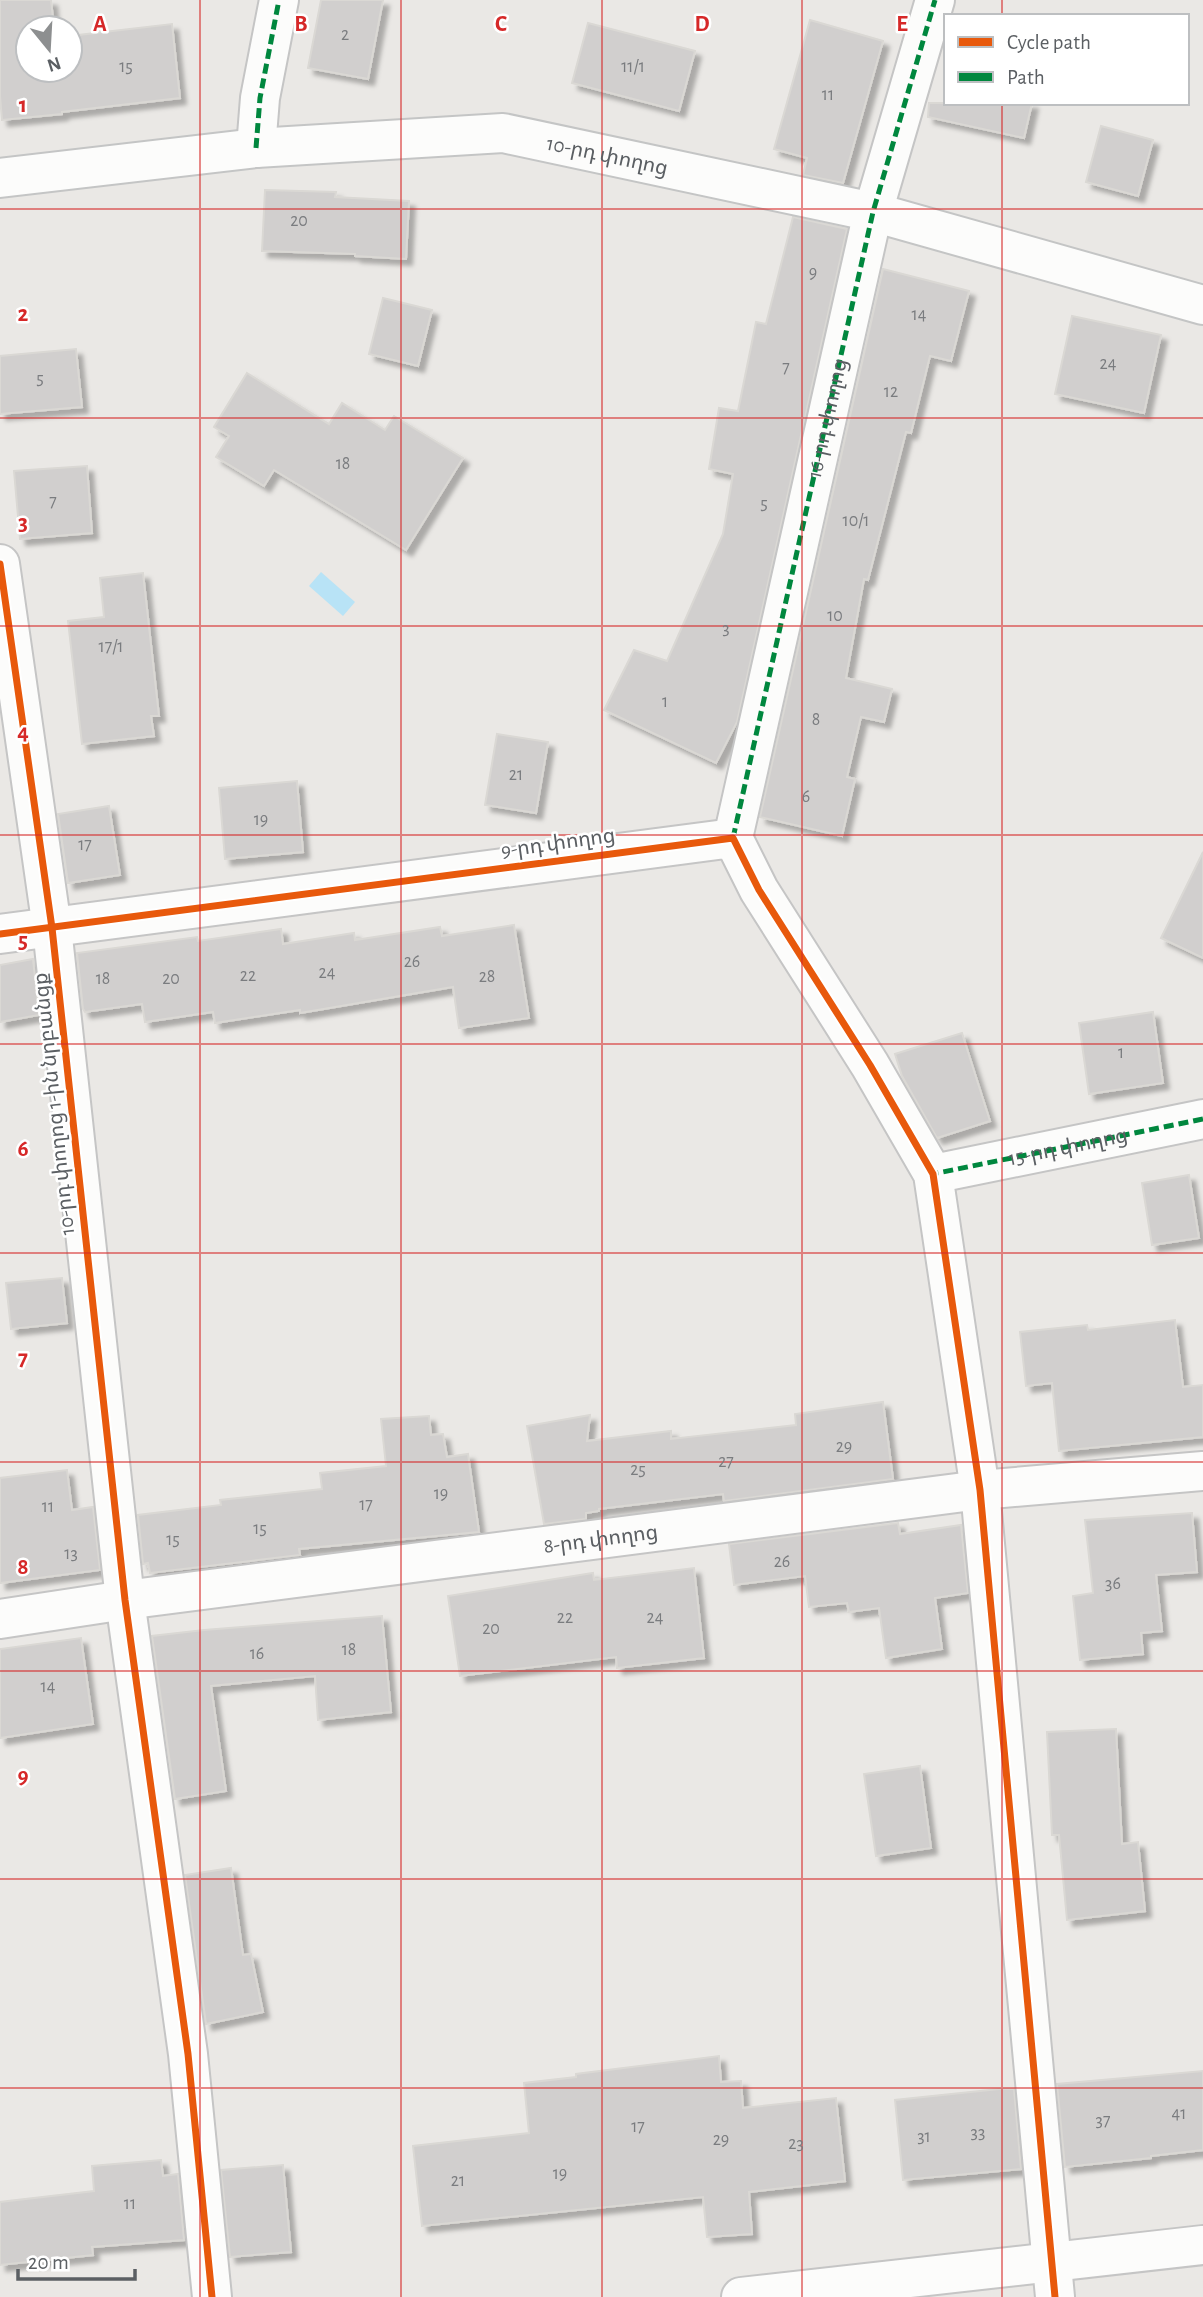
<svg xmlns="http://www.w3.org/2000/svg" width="1203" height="2297" font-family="'Alegreya Sans','Noto Sans Armenian',sans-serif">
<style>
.water{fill:#b8e3f6}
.building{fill:#d1cfce;stroke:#dad8d4;stroke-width:2;filter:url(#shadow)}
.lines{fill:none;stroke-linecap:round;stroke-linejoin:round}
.street-casing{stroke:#c5c5c5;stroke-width:42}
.secondary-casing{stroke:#c4c5c5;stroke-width:42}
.street{stroke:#fcfcfb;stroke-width:38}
.secondary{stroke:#fcfcfb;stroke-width:38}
.quiet{stroke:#00873e;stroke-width:5;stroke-dasharray:10 5;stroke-linecap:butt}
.cycleway-casing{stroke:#fff;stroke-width:11}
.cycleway{stroke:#e8590c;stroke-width:7}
.grid{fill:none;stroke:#d62828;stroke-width:2;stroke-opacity:0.55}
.labels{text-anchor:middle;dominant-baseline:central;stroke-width:5;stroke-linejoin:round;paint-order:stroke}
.number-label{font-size:18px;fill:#7a7c7f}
.street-label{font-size:21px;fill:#5b5f63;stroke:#fff}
.grid-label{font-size:23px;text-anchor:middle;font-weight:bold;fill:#d62828;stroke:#fff;stroke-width:5;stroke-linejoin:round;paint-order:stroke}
</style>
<defs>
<filter id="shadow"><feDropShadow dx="6" dy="6" stdDeviation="2" flood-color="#0004"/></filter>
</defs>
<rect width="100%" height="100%" fill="#eae8e5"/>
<!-- water -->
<path class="water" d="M 321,572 L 355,602 L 343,616 L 309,586 Z"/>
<!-- building -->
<g class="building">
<path d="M 0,0 L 51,0 L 54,28 L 28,28 L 28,70 L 70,70 L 70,36 L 172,24 L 180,98 L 62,112 L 62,114 L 2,120 L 0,96 Z"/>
<path d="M 321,0 L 383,0 L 368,79 L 308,68 Z"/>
<path d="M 810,20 L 883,41 L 843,183 L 803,175 L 807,158 L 774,149 Z"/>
<path d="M 588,23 L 695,51 L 679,111 L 572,83 Z"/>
<path d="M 929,103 L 1032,103 L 1024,138 L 928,117 Z"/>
<path d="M 1101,126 L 1153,140 L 1138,196 L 1086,182 Z"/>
<path d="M 265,190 L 336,192 L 335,197 L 409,201 L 406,259 L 355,256 L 355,254 L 262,251 Z"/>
<path d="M 793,217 L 847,229 L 737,722 L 716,763 L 604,710 L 634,650 L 667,661 L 723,534 L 733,474 L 709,469 L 719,408 L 738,411 L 756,322 L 766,324 Z"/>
<path d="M 883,269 L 969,291 L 951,361 L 930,356 L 911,433 L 906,432 L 868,580 L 864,579 L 846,678 L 892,689 L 884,722 L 861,717 L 847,777 L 855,779 L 842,836 L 760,817 Z"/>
<path d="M 383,298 L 432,310 L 418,366 L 369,354 Z"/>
<path d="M 1072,316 L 1161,335 L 1144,413 L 1055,394 Z"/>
<path d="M 76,349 L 82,407 L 0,414 L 0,356 Z"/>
<path d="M 247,373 L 329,424 L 342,403 L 385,430 L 394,416 L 463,458 L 406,550 L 274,470 L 264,486 L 216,457 L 229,436 L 214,427 Z"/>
<path d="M 87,466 L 92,533 L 20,539 L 14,471 Z"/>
<path d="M 143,573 L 159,716 L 151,716 L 154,736 L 82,744 L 68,621 L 104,617 L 100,578 Z"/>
<path d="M 497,734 L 548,742 L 536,813 L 485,805 Z"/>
<path d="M 297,781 L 303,852 L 225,859 L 219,788 Z"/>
<path d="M 109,806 L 120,875 L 68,883 L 58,814 Z"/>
<path d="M 1203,852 L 1203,958 L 1161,938 Z"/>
<path d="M 514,925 L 529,1018 L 459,1028 L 453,987 L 300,1013 L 300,1010 L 215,1023 L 213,1012 L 145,1022 L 142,1004 L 85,1012 L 83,1009 L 77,953 L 197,937 L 198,941 L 281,929 L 283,944 L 354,933 L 355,940 L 440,927 L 442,936 Z"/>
<path d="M 33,959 L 39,1015 L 0,1022 L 0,965 Z"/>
<path d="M 1153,1012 L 1163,1083 L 1089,1094 L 1079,1023 Z"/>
<path d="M 962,1033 L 990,1121 L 937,1138 L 902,1076 L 895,1054 Z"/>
<path d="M 1189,1175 L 1199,1238 L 1152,1245 L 1142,1183 Z"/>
<path d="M 62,1278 L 67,1323 L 11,1329 L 6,1283 Z"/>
<path d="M 1175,1320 L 1183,1387 L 1203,1385 L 1203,1437 L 1059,1451 L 1052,1383 L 1026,1386 L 1020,1332 L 1087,1325 L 1088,1330 Z"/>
<path d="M 883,1402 L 893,1479 L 724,1501 L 723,1494 L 599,1509 L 599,1511 L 586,1513 L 586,1519 L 544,1524 L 527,1426 L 590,1415 L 587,1441 L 671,1431 L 671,1439 L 796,1425 L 795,1414 Z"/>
<path d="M 429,1416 L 431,1435 L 443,1434 L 447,1457 L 468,1454 L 479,1532 L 299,1549 L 300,1555 L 150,1573 L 148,1563 L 143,1564 L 138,1515 L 221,1505 L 220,1500 L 322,1489 L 320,1473 L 386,1466 L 381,1419 Z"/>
<path d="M 67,1470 L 72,1510 L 93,1507 L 100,1570 L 0,1583 L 0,1478 Z"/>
<path d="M 1192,1513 L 1197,1572 L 1156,1575 L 1162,1631 L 1141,1633 L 1143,1654 L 1080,1660 L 1073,1596 L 1093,1593 L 1085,1520 Z"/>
<path d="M 898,1523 L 900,1534 L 961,1525 L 968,1593 L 935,1598 L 942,1649 L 886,1658 L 879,1608 L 849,1612 L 847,1603 L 809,1607 L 805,1576 L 734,1585 L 729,1544 Z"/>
<path d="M 694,1568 L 704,1658 L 617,1668 L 616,1657 L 460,1676 L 448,1596 L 593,1573 L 594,1580 Z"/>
<path d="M 382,1616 L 391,1712 L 318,1720 L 315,1676 L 211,1686 L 226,1791 L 175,1799 L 152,1636 L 204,1630 Z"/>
<path d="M 81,1638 L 93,1724 L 0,1738 L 0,1649 Z"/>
<path d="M 1116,1729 L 1122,1844 L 1138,1842 L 1145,1911 L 1067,1920 L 1059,1835 L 1052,1835 L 1047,1732 Z"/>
<path d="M 920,1766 L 931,1848 L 876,1856 L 864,1774 Z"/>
<path d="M 231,1868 L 243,1955 L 251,1954 L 263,2012 L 206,2024 L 185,1875 Z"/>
<path d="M 719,2056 L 721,2082 L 741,2081 L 743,2108 L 836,2098 L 845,2181 L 749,2192 L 752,2234 L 707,2237 L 703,2197 L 422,2226 L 413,2146 L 529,2133 L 524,2083 L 576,2077 L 576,2074 Z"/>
<path d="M 1203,2071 L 1203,2150 L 1151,2156 L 1151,2158 L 1065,2167 L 1057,2084 Z"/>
<path d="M 999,2089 L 1014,2089 L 1021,2169 L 903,2180 L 895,2100 Z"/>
<path d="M 161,2160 L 163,2176 L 178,2174 L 184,2240 L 92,2247 L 93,2255 L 0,2265 L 0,2202 L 94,2191 L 92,2166 Z"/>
<path d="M 283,2165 L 291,2252 L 230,2257 L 221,2170 Z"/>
</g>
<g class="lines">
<!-- street casing -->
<g class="street-casing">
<g id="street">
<path d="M 256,148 L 260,98 L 279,0"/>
<path d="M 0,564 L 52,928 L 125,1600 L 188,2054 L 212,2297"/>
<path id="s1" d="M 733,838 L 873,212 L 935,0"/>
<path d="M 0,934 L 733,838 L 759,890 L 870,1065 L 933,1174 L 980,1490 L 1055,2297"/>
<path d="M 933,1174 L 1203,1119"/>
<path id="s2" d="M 0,1619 L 125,1600 L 980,1490 L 1203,1471"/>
<path d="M 741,2297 L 1203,2245"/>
</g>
</g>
<!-- secondary casing -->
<g class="secondary-casing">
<g id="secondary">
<path id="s3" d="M 0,178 L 256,148 L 503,133 L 873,212 L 1203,305"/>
</g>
</g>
<!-- street -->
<use href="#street" class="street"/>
<!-- secondary -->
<use href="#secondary" class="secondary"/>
<!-- quiet -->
<g class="quiet">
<path d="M 256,148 L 260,98 L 279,0"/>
<path d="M 733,838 L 873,212 L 935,0"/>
<path id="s4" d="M 931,1170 L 933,1174 L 1203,1119"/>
</g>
<!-- cycleway casing -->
<g class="cycleway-casing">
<g id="cycleway">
<path d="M 0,564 L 52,928 L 125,1600 L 188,2054 L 212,2297"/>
<path d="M 0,934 L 733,838 L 759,890 L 870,1065 L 933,1174 L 980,1490 L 1055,2297"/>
</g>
</g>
<!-- cycleway -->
<use href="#cycleway" class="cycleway"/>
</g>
<!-- grid -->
<path class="grid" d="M 200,0 L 200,2297M 401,0 L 401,2297M 602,0 L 602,2297M 802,0 L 802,2297M 1002,0 L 1002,16M 1002,103 L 1002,2297M 0,209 L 1203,209M 0,418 L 1203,418M 0,626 L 1203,626M 0,835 L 1203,835M 0,1044 L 1203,1044M 0,1253 L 1203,1253M 0,1462 L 1203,1462M 0,1671 L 1203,1671M 0,1879 L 1203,1879M 0,2088 L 1203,2088"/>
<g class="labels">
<!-- number labels -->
<g class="number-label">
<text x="345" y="35">2</text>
<text x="126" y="67">15</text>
<text x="633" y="67">11/1</text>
<text x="828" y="95">11</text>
<text x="299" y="221">20</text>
<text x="813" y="273">9</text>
<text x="919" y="315">14</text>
<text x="1108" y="364">24</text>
<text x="786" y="368">7</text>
<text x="40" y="379">5</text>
<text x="891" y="392">12</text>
<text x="343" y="464">18</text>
<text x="53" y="502">7</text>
<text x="764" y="504">5</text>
<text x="856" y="521">10/1</text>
<text x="835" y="616">10</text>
<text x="726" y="629">3</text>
<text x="111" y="647">17/1</text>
<text x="665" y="702">1</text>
<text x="816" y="720">8</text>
<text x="516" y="775">21</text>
<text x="806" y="797">6</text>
<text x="261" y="820">19</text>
<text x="85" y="845">17</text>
<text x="412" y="962">26</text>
<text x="327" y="973">24</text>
<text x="248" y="976">22</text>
<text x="487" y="977">28</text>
<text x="103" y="979">18</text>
<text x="171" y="979">20</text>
<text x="1121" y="1053">1</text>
<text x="844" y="1447">29</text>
<text x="726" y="1462">27</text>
<text x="638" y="1470">25</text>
<text x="441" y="1494">19</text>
<text x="366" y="1505">17</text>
<text x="48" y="1507">11</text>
<text x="260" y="1529">15</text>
<text x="173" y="1540">15</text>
<text x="71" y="1554">13</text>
<text x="782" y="1562">26</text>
<text x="1113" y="1584">36</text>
<text x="565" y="1618">22</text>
<text x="655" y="1618">24</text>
<text x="491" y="1629">20</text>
<text x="349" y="1650">18</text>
<text x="257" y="1654">16</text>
<text x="48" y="1687">14</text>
<text x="1179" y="2114">41</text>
<text x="1103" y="2121">37</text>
<text x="638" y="2127">17</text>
<text x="978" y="2133">33</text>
<text x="924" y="2137">31</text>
<text x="721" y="2140">29</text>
<text x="796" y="2144">23</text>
<text x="560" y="2174">19</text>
<text x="458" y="2181">21</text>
<text x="130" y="2204">11</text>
</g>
<!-- street labels -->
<g class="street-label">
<text stroke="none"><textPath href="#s3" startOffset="612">10-րդ փողոց</textPath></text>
<text stroke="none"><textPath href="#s1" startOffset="430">16-րդ փողոց</textPath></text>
<text transform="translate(558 843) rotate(-8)">9-րդ փողոց</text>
<text transform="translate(54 1104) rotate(-96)">10-րդ փողոց 1-ին նրբանցք</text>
<text stroke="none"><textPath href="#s4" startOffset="142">15-րդ փողոց</textPath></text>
<text stroke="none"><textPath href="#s2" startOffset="606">8-րդ փողոց</textPath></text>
</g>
</g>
<g class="grid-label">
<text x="100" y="31">A</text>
<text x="301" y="31">B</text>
<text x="501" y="31">C</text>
<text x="702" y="31">D</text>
<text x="902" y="31">E</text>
<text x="23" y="112">1</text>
<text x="23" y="321">2</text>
<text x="23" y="530">3</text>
<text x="23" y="739">4</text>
<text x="23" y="948">5</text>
<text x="23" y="1156">6</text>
<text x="23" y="1365">7</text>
<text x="23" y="1574">8</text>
<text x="23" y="1783">9</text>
</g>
<!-- legend -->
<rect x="944" y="14" width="245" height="91" fill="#ffffff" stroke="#bdbfc1" stroke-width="2"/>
<rect x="958" y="37" width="35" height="10" fill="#e8590c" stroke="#bdbfc1" stroke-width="2"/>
<text x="1007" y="49" font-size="21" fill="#5b5f63">Cycle path</text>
<rect x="958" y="72" width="35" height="10" fill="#00873e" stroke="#bdbfc1" stroke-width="2"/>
<text x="1007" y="84" font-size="21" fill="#5b5f63">Path</text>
<!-- north arrow -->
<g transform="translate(49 49) rotate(162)"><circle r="33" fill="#ffffff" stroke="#bdbfc1" stroke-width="2"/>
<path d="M0-5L12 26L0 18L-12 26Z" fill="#8d8f90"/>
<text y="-10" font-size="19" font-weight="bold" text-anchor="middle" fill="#5b5f63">N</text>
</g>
<!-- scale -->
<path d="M18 2269v10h117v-10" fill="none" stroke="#5b5f63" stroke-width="3.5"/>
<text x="28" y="2269" font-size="21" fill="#5b5f63" stroke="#ffffff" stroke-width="5" paint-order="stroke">20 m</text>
</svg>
